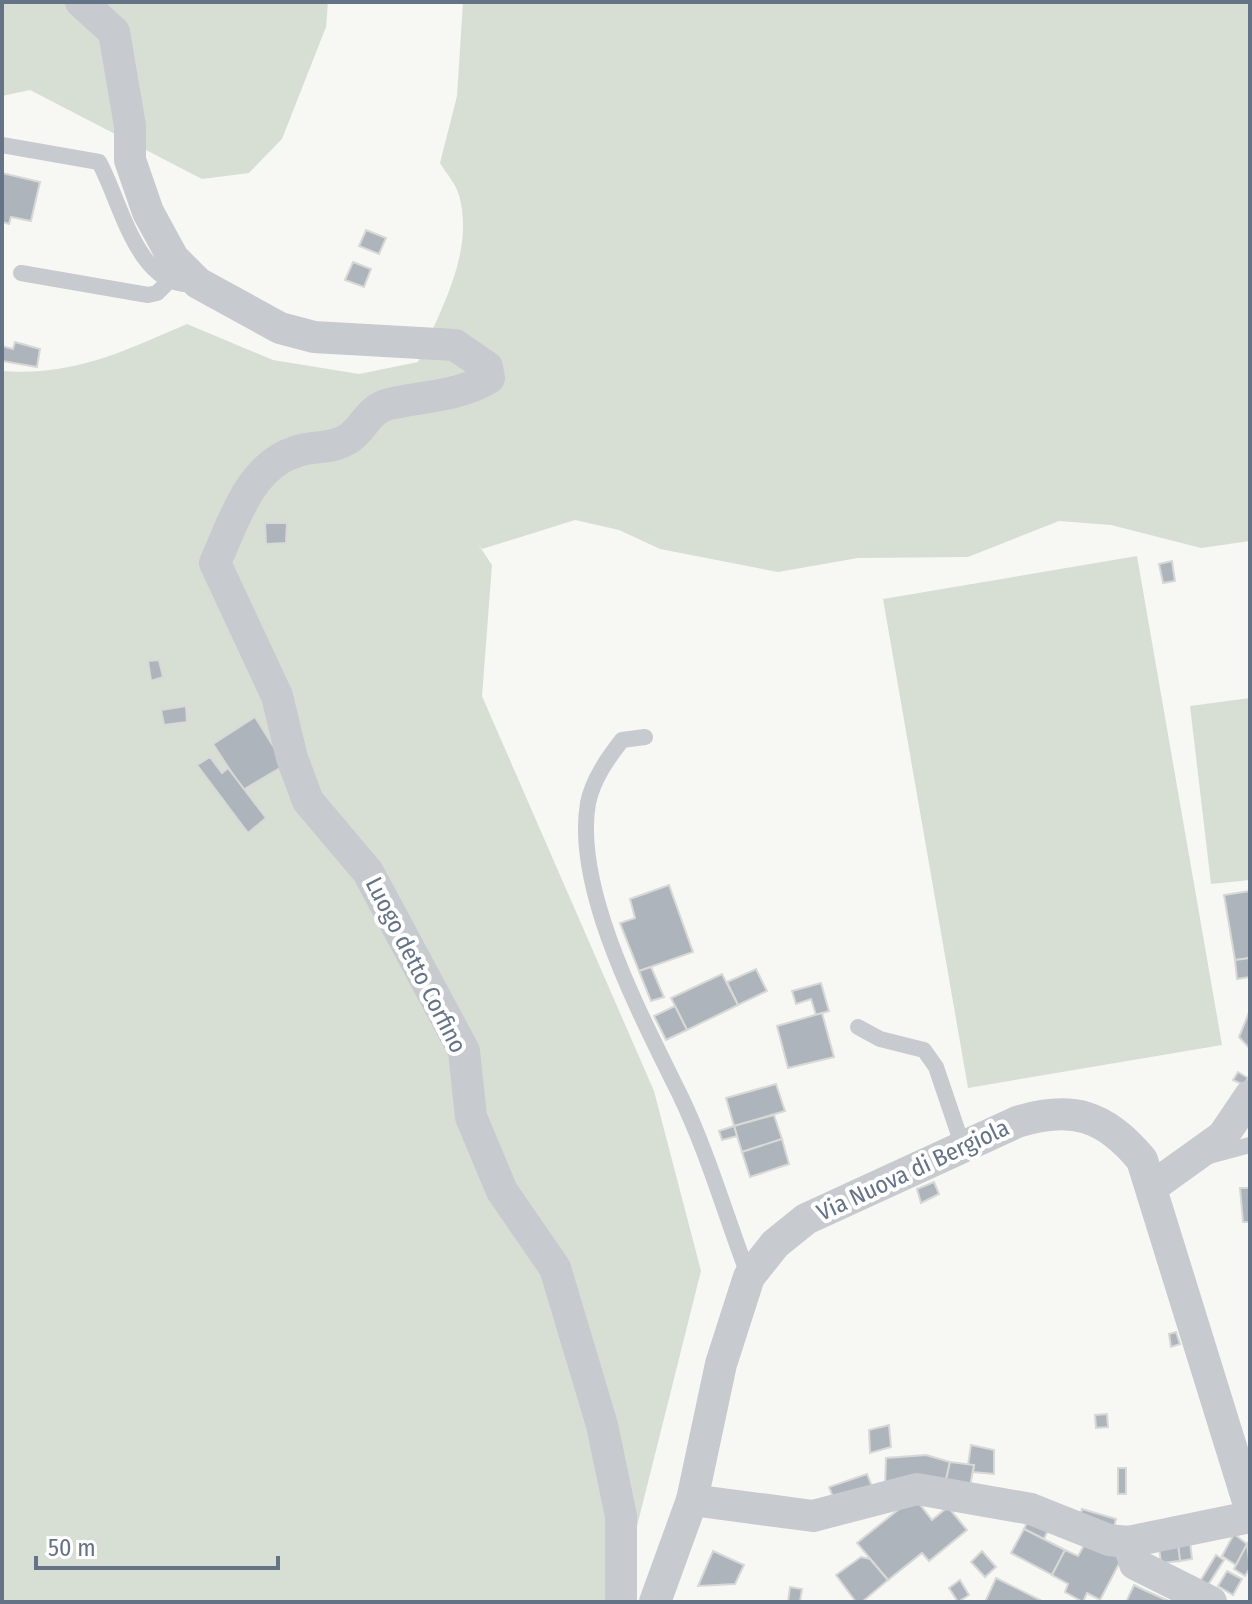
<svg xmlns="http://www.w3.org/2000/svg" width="1252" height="1604" font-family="'Fira Sans Condensed',sans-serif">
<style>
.green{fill:#d7dfd5}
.building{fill:#adb4bb;stroke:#d8d9d6;stroke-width:2}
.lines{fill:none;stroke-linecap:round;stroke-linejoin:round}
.lane{stroke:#c7cace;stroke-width:16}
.street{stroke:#c7cace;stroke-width:32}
.labels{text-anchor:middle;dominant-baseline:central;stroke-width:8;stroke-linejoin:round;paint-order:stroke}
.street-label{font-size:24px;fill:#657386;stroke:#fff}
</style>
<rect width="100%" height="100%" fill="#f7f7f4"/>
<!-- green -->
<g class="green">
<path d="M 2,2 L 328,2 L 326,27 L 282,139 L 249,173 L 202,179 L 30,90 L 2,96 Z"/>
<path d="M 463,2 L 1250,2 L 1250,541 L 1201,548 L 1111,525 L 1059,521 L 968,557 L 858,558 L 778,572 L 660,549 L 619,530 L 575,520 L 482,549 L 478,544 L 492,565 L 482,696 L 654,1091 L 701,1271 L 624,1578 L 608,1602 L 2,1602 L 2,371 C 74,376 122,352 187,324 L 273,360 L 359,374 L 418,362 C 440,310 475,253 459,195 C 456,184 446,173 440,163 L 457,96 Z"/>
<path d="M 1137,556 L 1222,1045 L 968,1088 L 883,599 Z"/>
<path d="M 1250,698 L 1250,880 L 1211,884 L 1190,706 Z"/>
</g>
<!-- building -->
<g class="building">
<path d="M 2,173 L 40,182 L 31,221 L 11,217 L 9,224 L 2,222 Z"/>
<path d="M 366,230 L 386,238 L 379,254 L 359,246 Z"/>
<path d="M 353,262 L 371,269 L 364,287 L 345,280 Z"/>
<path d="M 15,342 L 40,349 L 37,367 L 2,361 L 2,346 L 13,349 Z"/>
<path d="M 265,523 L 287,523 L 286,543 L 266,544 Z"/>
<path d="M 1172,561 L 1175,581 L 1163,583 L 1159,564 Z"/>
<path d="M 159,660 L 163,677 L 151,681 L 148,661 Z"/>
<path d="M 186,706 L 187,722 L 164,725 L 161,710 Z"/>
<path d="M 255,717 L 285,765 L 243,790 L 213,744 Z"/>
<path d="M 210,757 L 222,773 L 228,768 L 266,818 L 248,833 L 197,765 Z"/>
<path d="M 669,885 L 693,952 L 639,971 L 620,923 L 635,918 L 630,899 Z"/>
<path d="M 1250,891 L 1250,958 L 1235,960 L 1224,895 Z"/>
<path d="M 1250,958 L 1250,977 L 1237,979 L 1235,960 Z"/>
<path d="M 651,967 L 664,997 L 651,1001 L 639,971 Z"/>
<path d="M 756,969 L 767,991 L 738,1005 L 727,982 Z"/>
<path d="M 722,974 L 738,1005 L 687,1030 L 671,998 Z"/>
<path d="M 821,983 L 829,1011 L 816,1015 L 811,999 L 796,1004 L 792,991 Z"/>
<path d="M 675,1006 L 687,1030 L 666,1040 L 654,1016 Z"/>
<path d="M 1250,1010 L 1250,1049 L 1239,1037 Z"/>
<path d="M 822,1013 L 834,1057 L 788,1068 L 777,1026 Z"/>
<path d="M 1238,1072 L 1248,1078 L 1244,1085 L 1233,1080 Z"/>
<path d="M 776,1084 L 785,1111 L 734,1126 L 726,1098 Z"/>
<path d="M 774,1115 L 782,1139 L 742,1152 L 734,1126 Z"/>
<path d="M 734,1126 L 737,1136 L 722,1140 L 719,1131 Z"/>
<path d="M 782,1139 L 789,1164 L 750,1177 L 742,1152 Z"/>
<path d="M 934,1182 L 939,1194 L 921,1203 L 917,1189 Z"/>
<path d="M 1240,1188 L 1250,1188 L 1250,1222 L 1243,1222 Z"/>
<path d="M 1176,1332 L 1180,1344 L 1171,1347 L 1169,1334 Z"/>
<path d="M 1107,1414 L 1108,1427 L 1096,1428 L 1095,1415 Z"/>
<path d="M 889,1425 L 891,1447 L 870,1453 L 869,1430 Z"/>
<path d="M 971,1445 L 994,1450 L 994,1474 L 973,1472 L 974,1465 L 968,1465 Z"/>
<path d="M 926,1455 L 950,1462 L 944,1489 L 885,1486 L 886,1458 Z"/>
<path d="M 950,1462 L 974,1465 L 969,1491 L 944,1489 Z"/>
<rect x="1118" y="1468" width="8" height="26"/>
<path d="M 867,1474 L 875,1494 L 837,1507 L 829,1487 Z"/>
<path d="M 914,1497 L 932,1520 L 948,1507 L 967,1530 L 929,1561 L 922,1553 L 888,1580 L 857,1543 Z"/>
<path d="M 1082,1509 L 1116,1519 L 1114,1527 L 1079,1519 Z"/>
<path d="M 1030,1516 L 1050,1526 L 1044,1539 L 1024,1529 Z"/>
<path d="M 1024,1529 L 1065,1550 L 1052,1575 L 1011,1553 Z"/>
<path d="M 1234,1534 L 1247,1544 L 1236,1565 L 1222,1556 Z"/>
<path d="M 1087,1540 L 1122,1558 L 1100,1600 L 1087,1593 L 1083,1602 L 1065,1592 L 1068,1584 L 1052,1575 L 1065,1550 L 1078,1556 Z"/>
<path d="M 1190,1542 L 1192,1559 L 1180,1561 L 1178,1544 Z"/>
<path d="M 1178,1544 L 1180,1561 L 1161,1563 L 1159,1547 Z"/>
<path d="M 1247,1544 L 1250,1568 L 1245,1576 L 1234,1569 Z"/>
<path d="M 713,1551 L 744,1565 L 735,1584 L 698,1586 Z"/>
<path d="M 982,1551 L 996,1567 L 985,1577 L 971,1562 Z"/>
<path d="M 1216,1555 L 1224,1560 L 1206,1588 L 1199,1583 Z"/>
<path d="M 861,1557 L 870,1559 L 888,1580 L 862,1602 L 856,1602 L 836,1575 Z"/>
<path d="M 1227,1571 L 1242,1579 L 1233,1595 L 1218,1586 Z"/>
<path d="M 996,1578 L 1044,1602 L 985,1602 Z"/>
<path d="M 960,1580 L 969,1595 L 958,1602 L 949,1588 Z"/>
<path d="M 1134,1585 L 1144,1590 L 1171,1602 L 1126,1602 Z"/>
<path d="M 790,1587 L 802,1589 L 800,1602 L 788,1602 Z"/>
</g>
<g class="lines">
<!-- lane -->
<g class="lane">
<path d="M 2,145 L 99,162 C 120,199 137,288 192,284"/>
<path d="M 21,273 L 148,295 L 157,293 L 170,280"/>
<path d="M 645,737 L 622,740 C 608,758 593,779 588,803 C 573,890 643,1019 680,1095 C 708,1153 726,1217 749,1277"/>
<path d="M 858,1027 L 880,1039 L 924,1050 L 936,1067 L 963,1147"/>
<path d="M 1209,1156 L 1250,1145"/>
</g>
<!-- street -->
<g class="street">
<path d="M 81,2 L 114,32 L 130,126 L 130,160 L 148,212 L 173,258 L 198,283 L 280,328 L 314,337 L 455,345 L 487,367 L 489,378 C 457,397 423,396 389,404 C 368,409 364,429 348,439 C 330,450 313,445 295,452 C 249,467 233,523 215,563 L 277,696 L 292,758 L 308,801 L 368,872 L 464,1051 L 471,1117 L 502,1191 L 555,1268 L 602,1425 L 621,1516 L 621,1602"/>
<path d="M 1152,1187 L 1223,1136 L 1250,1096"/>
<path d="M 692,1500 L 813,1516 L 917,1489 L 1031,1509 L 1109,1540 L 1128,1542 L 1250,1517"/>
<path d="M 1128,1542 L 1135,1564 L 1211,1602"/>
<path d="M 655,1602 L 692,1500 L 721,1364 L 749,1277 L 775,1244 L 806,1219 L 1017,1122 C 1072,1105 1105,1115 1142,1160 L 1250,1508"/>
</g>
</g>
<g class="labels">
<!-- street labels -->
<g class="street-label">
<text transform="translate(416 965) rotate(63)">Luogo detto Corfino</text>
<text transform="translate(913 1170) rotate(-25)">Via Nuova di Bergiola</text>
</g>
</g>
<!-- border -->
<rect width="1252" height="1604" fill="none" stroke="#657386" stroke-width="8"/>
<!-- scale -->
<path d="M36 1556v12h242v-12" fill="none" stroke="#657386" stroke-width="4"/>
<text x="48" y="1556" font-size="24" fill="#657386" stroke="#ffffff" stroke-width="6" paint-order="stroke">50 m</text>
</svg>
